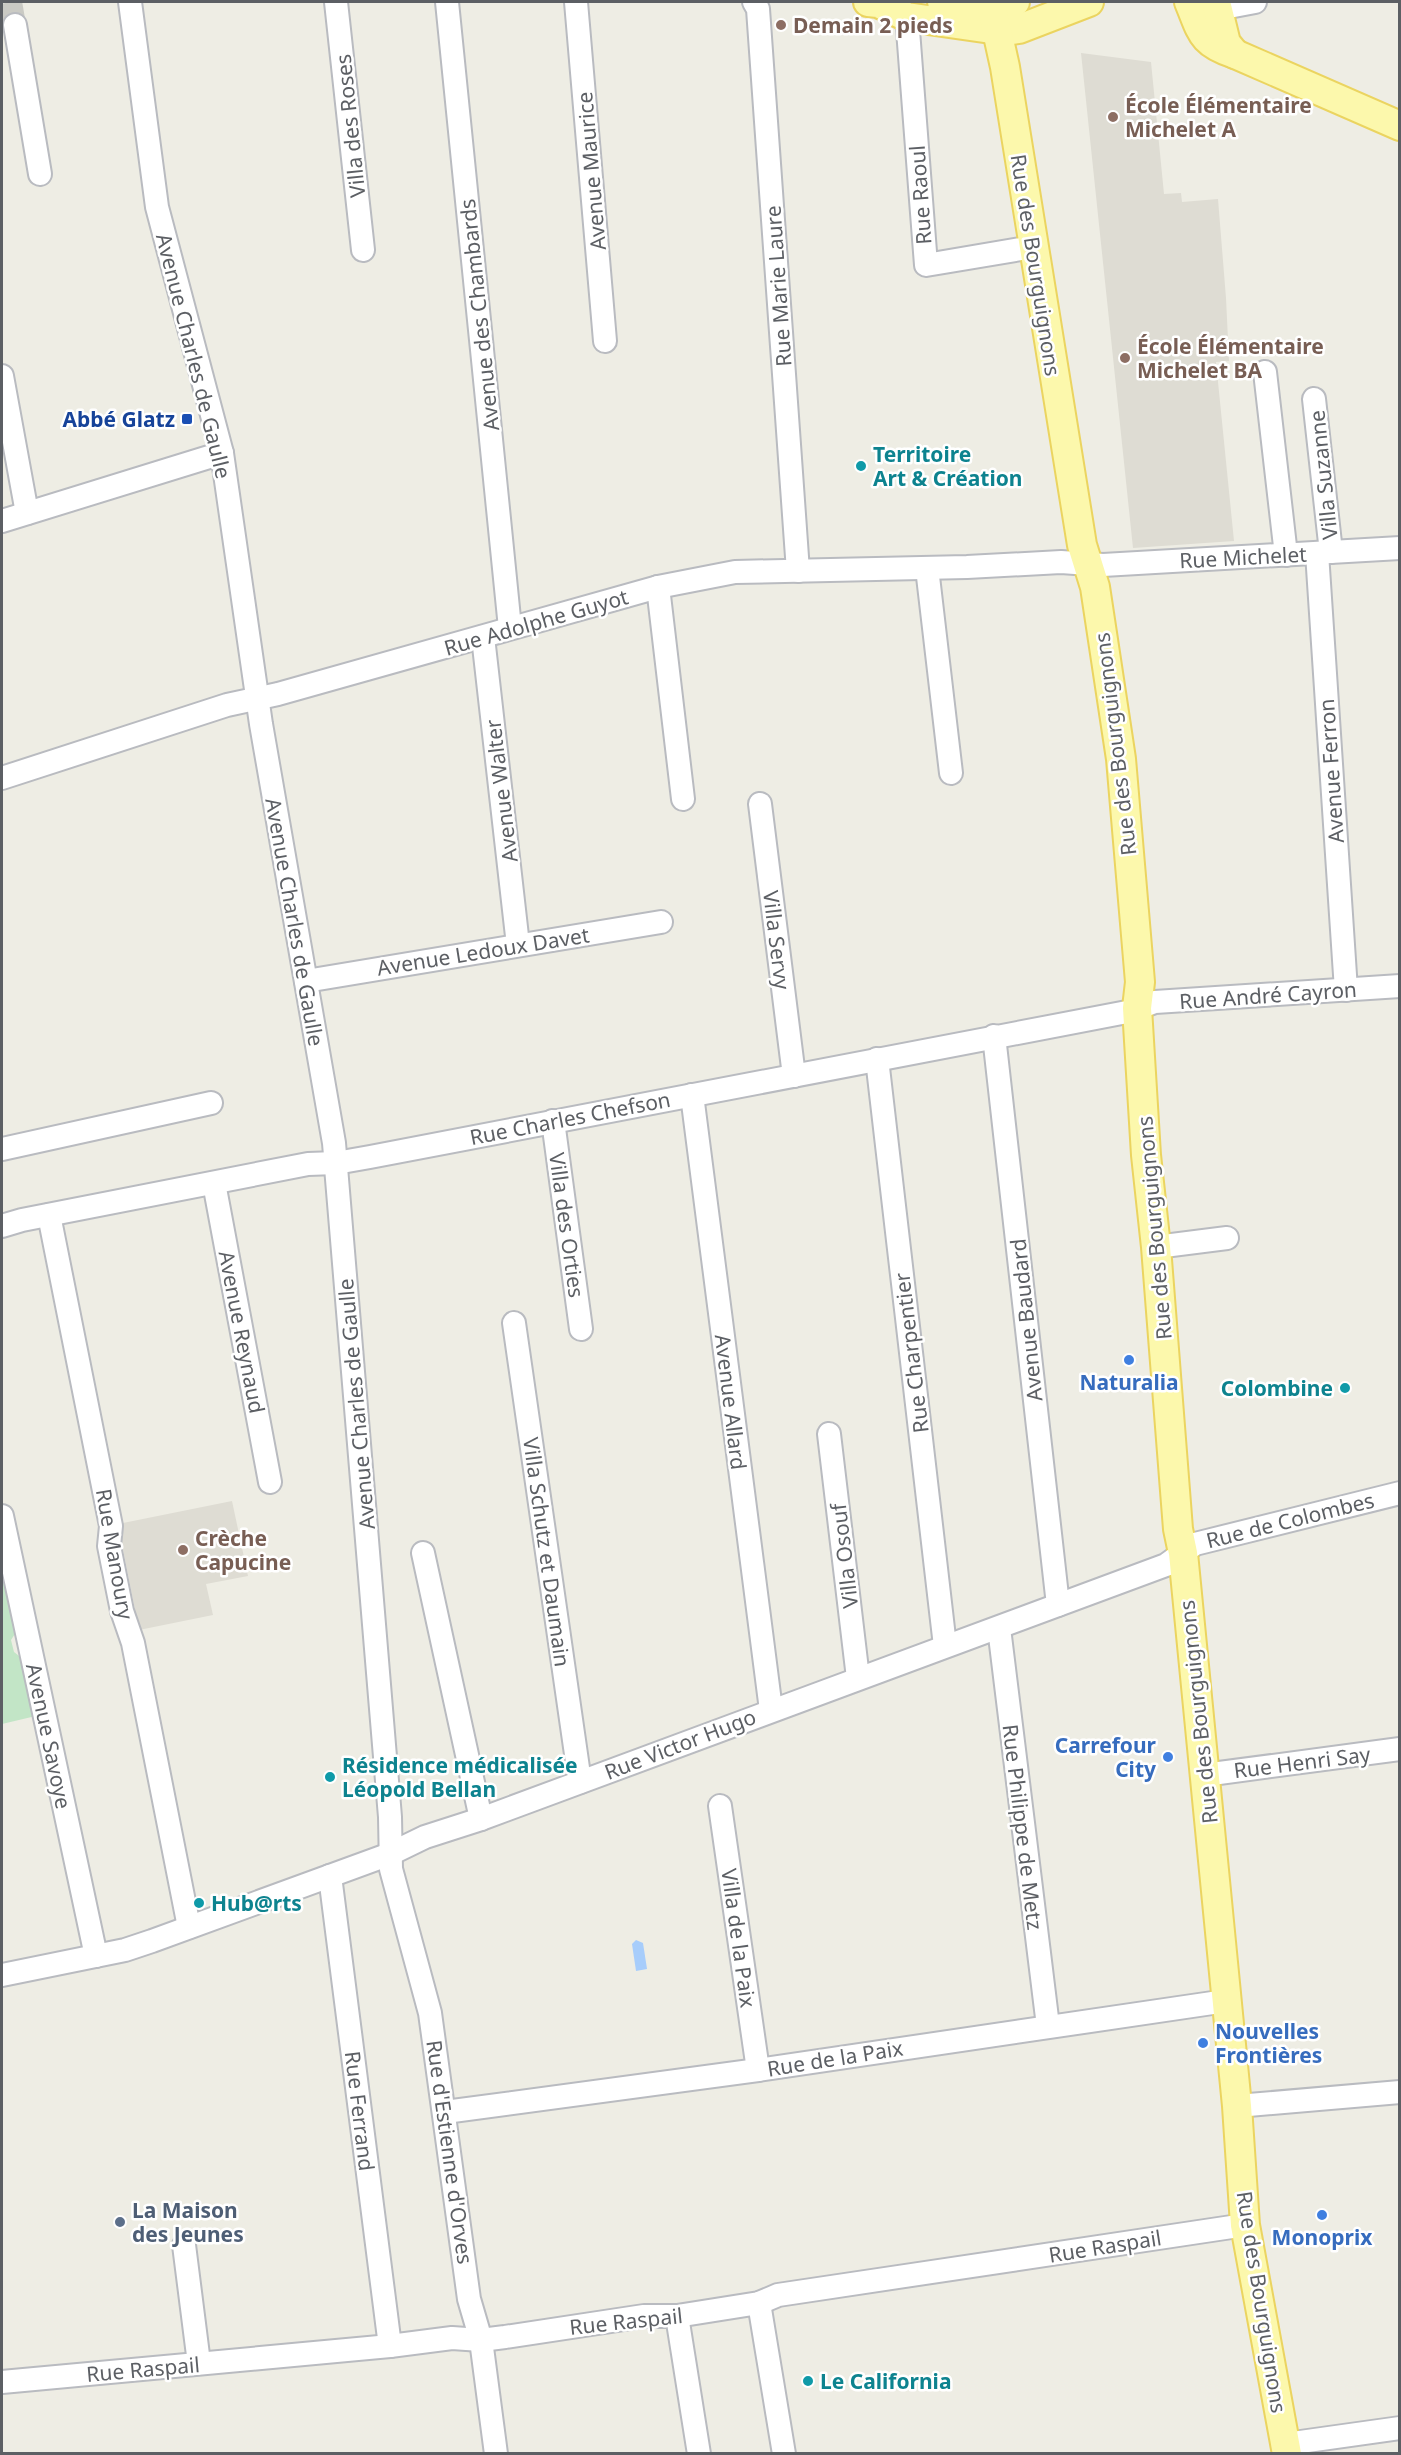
<svg xmlns="http://www.w3.org/2000/svg" width="1401" height="2455" font-family="'Noto Sans',sans-serif">
<style>
.education{fill:#dedcd3}
.green{fill:#c2e5c6}
.water{fill:#a7cdfb}
.lines{fill:none;stroke-linecap:round;stroke-linejoin:round}
.minor-tunnel{stroke:#cacac4;stroke-width:22;stroke-dasharray:22 11;stroke-linecap:butt}
.minor-casing{stroke:#b9bbc0;stroke-width:26}
.major-casing{stroke:#ebd460;stroke-width:32}
.minor{stroke:#fff;stroke-width:22}
.major{stroke:#fcf8ac;stroke-width:28}
.education-dot{fill:#8d6e63;stroke:#fff;stroke-width:2}
.transit-dot{fill:#1a4fb4;stroke:#fff;stroke-width:2}
.culture-dot{fill:#0f9aa8;stroke:#fff;stroke-width:2}
.shop-dot{fill:#3f7fe0;stroke:#fff;stroke-width:2}
.service-dot{fill:#5c6f8a;stroke:#fff;stroke-width:2}
.labels{text-anchor:middle;dominant-baseline:central;stroke-width:5;stroke-linejoin:round;paint-order:stroke}
.education-label{font-size:21px;font-weight:bold;fill:#785e54;stroke:#fff;text-anchor:start}
.street-label{font-size:21px;fill:#5c5f64;stroke:#fff}
.transit-label{font-size:21px;font-weight:bold;fill:#164399;stroke:#fff;text-anchor:end}
.culture-label{font-size:21px;font-weight:bold;fill:#0d838f;stroke:#fff;text-anchor:start}
.shop-label{font-size:21px;font-weight:bold;fill:#366cbe;stroke:#fff}
.service-label{font-size:21px;font-weight:bold;fill:#4e5e75;stroke:#fff;text-anchor:start}
</style>
<rect width="100%" height="100%" fill="#eeede4"/>
<!-- education -->
<g class="education">
<path d="M 1081,53 L 1151,62 L 1164,194 L 1181,193 L 1182,202 L 1218,199 L 1226,298 L 1229,361 L 1216,362 L 1234,541 L 1133,548 Z"/>
<path d="M 232,1501 L 248,1576 L 206,1584 L 213,1615 L 139,1630 L 118,1524 Z"/>
</g>
<!-- green -->
<path class="green" d="M 8,1570 L 20,1626 L 11,1640 L 14,1652 L 28,1663 L 40,1715 L 2,1724 L 2,1571 Z"/>
<!-- water -->
<path class="water" d="M 636,1940 L 643,1943 L 647,1969 L 636,1971 L 632,1944 Z"/>
<g class="lines">
<!-- minor-tunnel -->
<path class="minor-tunnel" d="M 11,2 L 15,25"/>
<!-- minor casing -->
<g class="minor-casing">
<g id="minor">
<path d="M 130,2 L 157,207 L 222,453 L 261,724 L 334,1143 L 390,1817 L 391,1869 L 430,2013 L 469,2299 L 481,2340 L 496,2454"/>
<path d="M 336,2 L 363,250"/>
<path d="M 447,2 L 510,628"/>
<path d="M 576,2 L 605,341"/>
<path d="M 754,2 L 758,9 L 798,571"/>
<path d="M 1218,9 L 1255,2"/>
<path d="M 907,17 L 926,265 L 1033,247"/>
<path d="M 15,25 L 40,174"/>
<path d="M 1265,372 L 1286,555"/>
<path d="M 2,376 L 27,513"/>
<path d="M 1314,399 L 1331,552"/>
<path d="M 2,521 L 222,453"/>
<path d="M 1317,553 L 1346,990"/>
<path d="M 927,568 L 951,773"/>
<path d="M 658,587 L 683,799"/>
<path d="M 483,637 L 518,945"/>
<path d="M 2,778 L 227,705 L 278,694 L 658,587 L 735,572 L 967,567 L 1061,562 L 1103,565 L 1400,548"/>
<path d="M 760,804 L 794,1076"/>
<path d="M 306,981 L 661,922"/>
<path d="M 994,1036 L 1058,1605"/>
<path d="M 877,1059 L 945,1646"/>
<path d="M 692,1095 L 771,1710"/>
<path d="M 553,1121 L 581,1329"/>
<path d="M 2,1149 L 211,1103"/>
<path d="M 214,1183 L 270,1482"/>
<path d="M 49,1215 L 111,1526 L 109,1546 L 122,1611 L 133,1643 L 189,1927"/>
<path d="M 2,1226 L 22,1220 L 308,1164 L 336,1163 L 370,1157 L 1127,1012 L 1155,1002 L 1400,986"/>
<path d="M 1156,1247 L 1227,1238"/>
<path d="M 514,1323 L 580,1782"/>
<path d="M 829,1434 L 858,1678"/>
<path d="M 2,1516 L 96,1956"/>
<path d="M 423,1553 L 481,1819"/>
<path d="M 999,1628 L 1048,2026"/>
<path d="M 1204,1775 L 1400,1749"/>
<path d="M 720,1806 L 758,2070"/>
<path d="M 330,1876 L 390,2346"/>
<path d="M 2,1975 L 125,1950 L 152,1941 L 390,1854 L 425,1837 L 481,1819 L 1166,1565 L 1195,1544 L 1400,1493"/>
<path d="M 1237,2106 L 1400,2092"/>
<path d="M 445,2112 L 758,2070 L 1226,2001"/>
<path d="M 184,2245 L 199,2363"/>
<path d="M 759,2303 L 784,2454"/>
<path d="M 677,2316 L 699,2454"/>
<path d="M 2,2382 L 390,2346 L 452,2338 L 481,2340 L 505,2337 L 644,2316 L 677,2316 L 759,2303 L 778,2295 L 1245,2225"/>
<path d="M 1286,2444 L 1400,2428"/>
</g>
</g>
<!-- major casing -->
<g class="major-casing">
<g id="major">
<path d="M 868,2 L 878,3 L 907,17 L 1005,31 L 1019,29 L 1089,2"/>
<path d="M 942,2 L 992,8 L 1015,2"/>
<path d="M 1189,2 C 1202,33 1201,43 1235,54 L 1400,126"/>
<path d="M 1216,2 L 1226,43 L 1235,54"/>
<path d="M 992,8 L 1005,67 L 1082,545 L 1095,587 L 1121,759 L 1140,982 L 1137,1008 L 1146,1155 L 1156,1247 L 1178,1529 L 1183,1553 L 1237,2106 L 1245,2225 L 1287,2454"/>
</g>
</g>
<!-- minor -->
<use href="#minor" class="minor"/>
<!-- major -->
<use href="#major" class="major"/>
</g>
<!-- markers -->
<g class="education-dot">
<circle cx="781" cy="25" r="6"/>
<circle cx="1113" cy="117" r="6"/>
<circle cx="1125" cy="358" r="6"/>
<circle cx="183" cy="1550" r="6"/>
</g>
<rect class="transit-dot" x="181" y="413" width="12" height="12" rx="3"/>
<g class="culture-dot">
<circle cx="861" cy="466" r="6"/>
<circle cx="1345" cy="1388" r="6"/>
<circle cx="330" cy="1777" r="6"/>
<circle cx="199" cy="1903" r="6"/>
<circle cx="808" cy="2381" r="6"/>
</g>
<g class="shop-dot">
<circle cx="1129" cy="1360" r="6"/>
<circle cx="1168" cy="1757" r="6"/>
<circle cx="1203" cy="2043" r="6"/>
<circle cx="1322" cy="2215" r="6"/>
</g>
<circle class="service-dot" cx="120" cy="2222" r="6"/>
<g class="labels">
<!-- education labels -->
<g class="education-label">
<text x="793" y="25">Demain 2 pieds</text>
<text x="1125" y="105">École Élémentaire<tspan x="1125" dy="24">Michelet A</tspan></text>
<text x="1137" y="346">École Élémentaire<tspan x="1137" dy="24">Michelet BA</tspan></text>
<text x="195" y="1538">Crèche<tspan x="195" dy="24">Capucine</tspan></text>
</g>
<!-- street labels -->
<g class="street-label">
<text transform="translate(350 126) rotate(-96)">Villa des Roses</text>
<text transform="translate(591 171) rotate(-95)">Avenue Maurice</text>
<text transform="translate(920 195) rotate(-94)">Rue Raoul</text>
<text transform="translate(1036 265) rotate(81)">Rue des Bourguignons</text>
<text transform="translate(778 286) rotate(-94)">Rue Marie Laure</text>
<text transform="translate(479 315) rotate(-96)">Avenue des Chambards</text>
<text transform="translate(194 356) rotate(76)">Avenue Charles de Gaulle</text>
<text transform="translate(1323 475) rotate(-96)">Villa Suzanne</text>
<text transform="translate(1243 557) rotate(-3)">Rue Michelet</text>
<text transform="translate(536 622) rotate(-16)">Rue Adolphe Guyot</text>
<text transform="translate(1115 744) rotate(-97)">Rue des Bourguignons</text>
<text transform="translate(1331 771) rotate(-94)">Avenue Ferron</text>
<text transform="translate(501 791) rotate(-97)">Avenue Walter</text>
<text transform="translate(295 922) rotate(80)">Avenue Charles de Gaulle</text>
<text transform="translate(777 940) rotate(83)">Villa Servy</text>
<text transform="translate(483 951) rotate(-9)">Avenue Ledoux Davet</text>
<text transform="translate(1268 995) rotate(-4)">Rue André Cayron</text>
<text transform="translate(570 1118) rotate(-11)">Rue Charles Chefson</text>
<text transform="translate(567 1225) rotate(82)">Villa des Orties</text>
<text transform="translate(1154 1228) rotate(-95)">Rue des Bourguignons</text>
<text transform="translate(1026 1320) rotate(-96)">Avenue Baudard</text>
<text transform="translate(242 1332) rotate(79)">Avenue Reynaud</text>
<text transform="translate(911 1353) rotate(-97)">Rue Charpentier</text>
<text transform="translate(731 1402) rotate(83)">Avenue Allard</text>
<text transform="translate(356 1404) rotate(-95)">Avenue Charles de Gaulle</text>
<text transform="translate(1290 1520) rotate(-14)">Rue de Colombes</text>
<text transform="translate(547 1552) rotate(82)">Villa Schutz et Daumain</text>
<text transform="translate(115 1554) rotate(80)">Rue Manoury</text>
<text transform="translate(844 1556) rotate(-97)">Villa Osouf</text>
<text transform="translate(1198 1712) rotate(-96)">Rue des Bourguignons</text>
<text transform="translate(49 1736) rotate(78)">Avenue Savoye</text>
<text transform="translate(680 1744) rotate(-21)">Rue Victor Hugo</text>
<text transform="translate(1302 1762) rotate(-7)">Rue Henri Say</text>
<text transform="translate(1023 1827) rotate(83)">Rue Philippe de Metz</text>
<text transform="translate(739 1938) rotate(82)">Villa de la Paix</text>
<text transform="translate(835 2058) rotate(-9)">Rue de la Paix</text>
<text transform="translate(360 2111) rotate(83)">Rue Ferrand</text>
<text transform="translate(450 2152) rotate(82)">Rue d'Estienne d'Orves</text>
<text transform="translate(1105 2246) rotate(-9)">Rue Raspail</text>
<text transform="translate(1262 2302) rotate(81)">Rue des Bourguignons</text>
<text transform="translate(626 2321) rotate(-6)">Rue Raspail</text>
<text transform="translate(143 2369) rotate(-5)">Rue Raspail</text>
</g>
<!-- transit labels -->
<g class="transit-label">
<text x="175" y="419">Abbé Glatz</text>
</g>
<!-- culture labels -->
<g class="culture-label">
<text x="873" y="454">Territoire<tspan x="873" dy="24">Art &amp; Création</tspan></text>
<text x="1333" y="1388" text-anchor="end">Colombine</text>
<text x="342" y="1765">Résidence médicalisée<tspan x="342" dy="24">Léopold Bellan</tspan></text>
<text x="211" y="1903">Hub@rts</text>
<text x="820" y="2381">Le California</text>
</g>
<!-- shop labels -->
<g class="shop-label">
<text x="1129" y="1382">Naturalia</text>
<text x="1156" y="1745" text-anchor="end">Carrefour<tspan x="1156" dy="24">City</tspan></text>
<text x="1215" y="2031" text-anchor="start">Nouvelles<tspan x="1215" dy="24">Frontières</tspan></text>
<text x="1322" y="2237">Monoprix</text>
</g>
<!-- service labels -->
<g class="service-label">
<text x="132" y="2210">La Maison<tspan x="132" dy="24">des Jeunes</tspan></text>
</g>
</g>
<!-- border -->
<rect width="1401" height="2455" fill="none" stroke="#5c5f64" stroke-width="6"/>
</svg>
